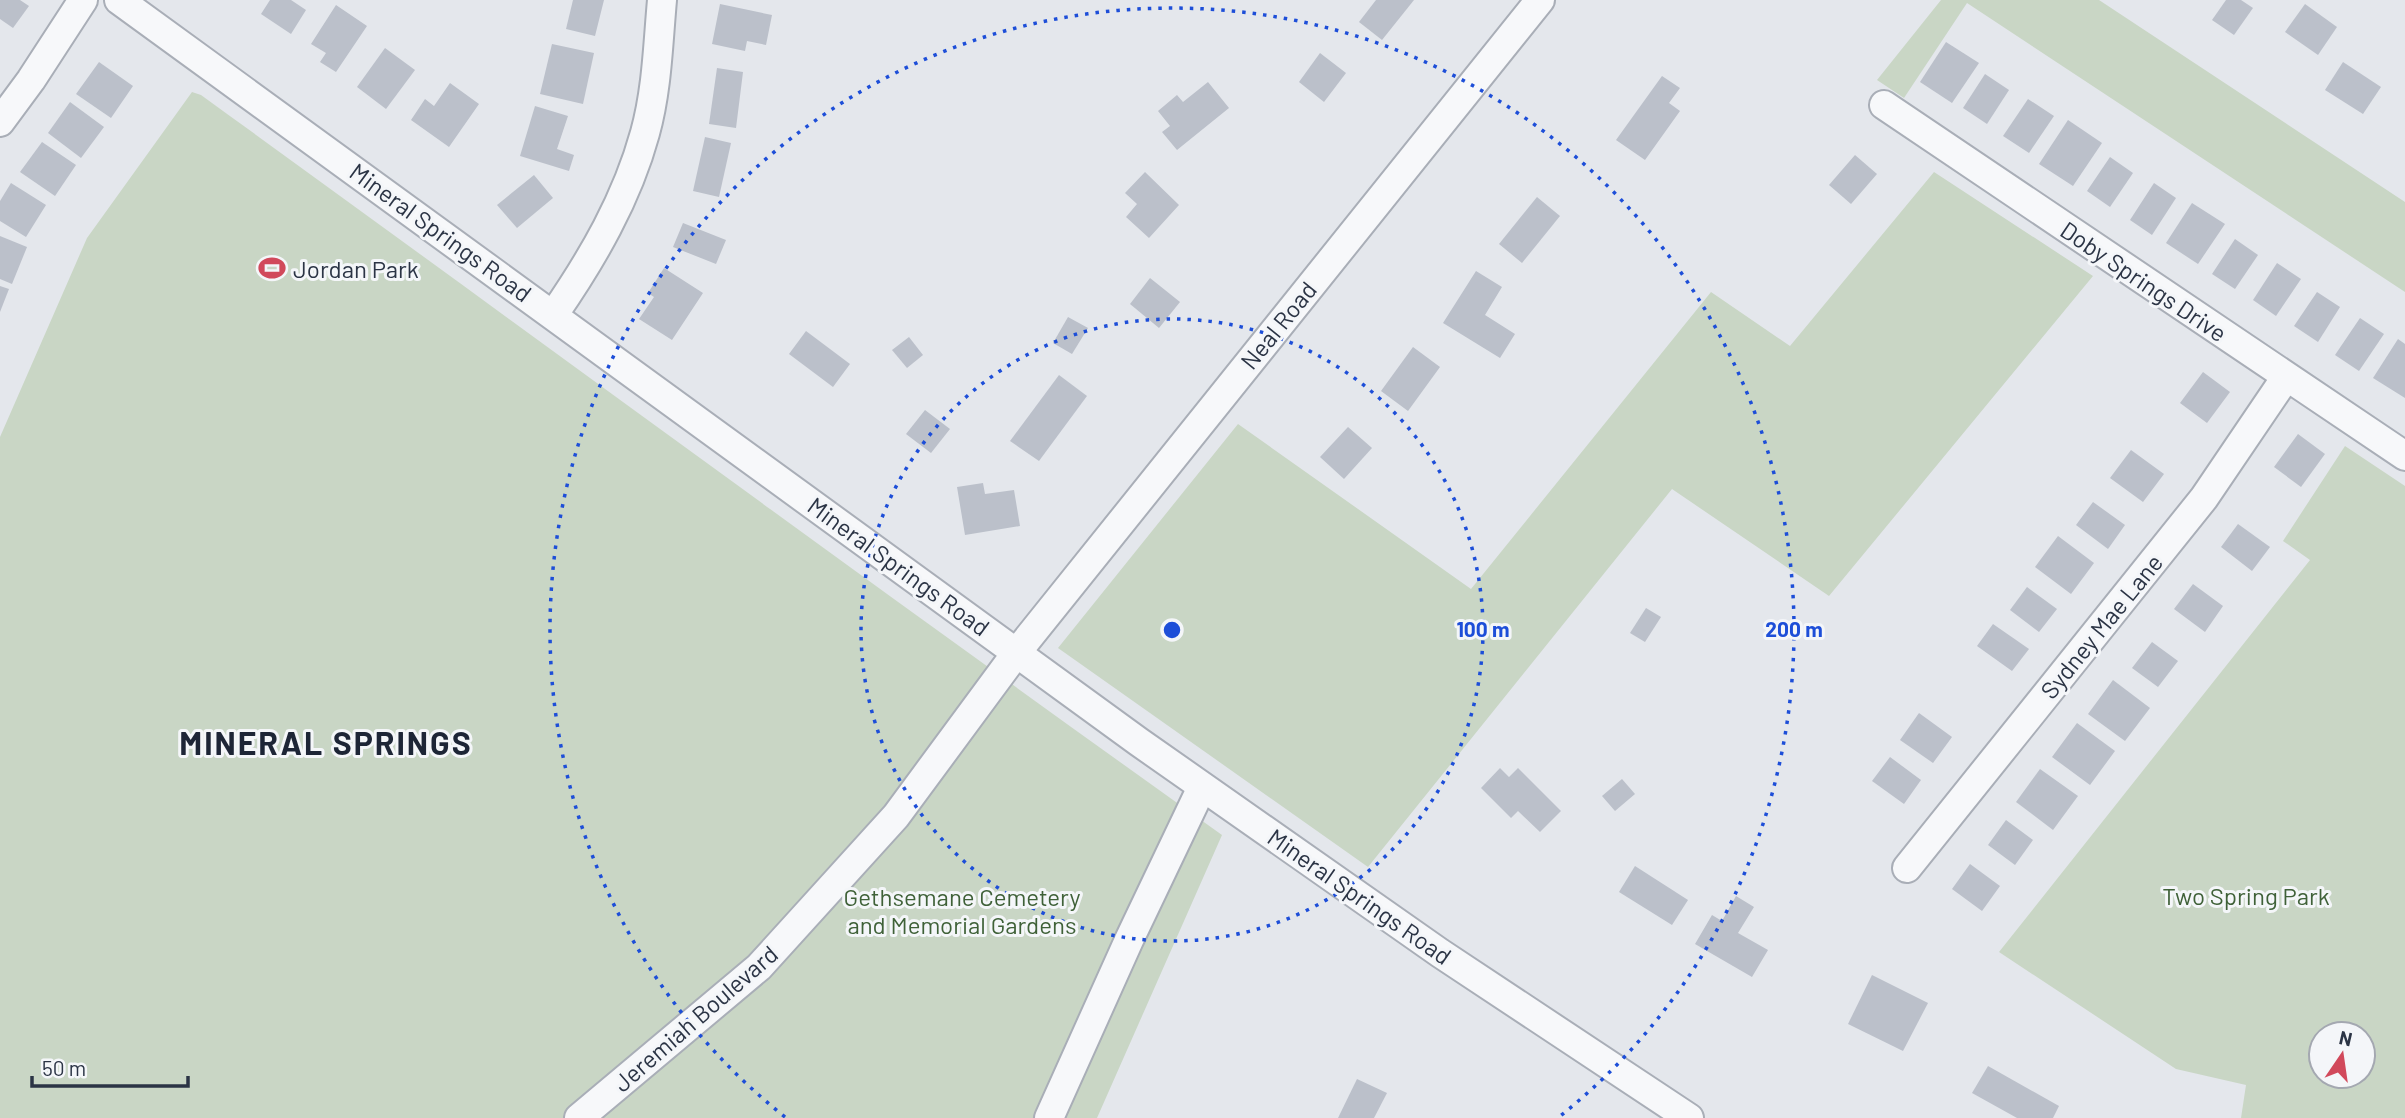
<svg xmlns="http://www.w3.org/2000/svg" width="2405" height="1118" font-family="Barlow,sans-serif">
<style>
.green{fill:#c9d6c5;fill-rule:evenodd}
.building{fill:#bbc0ca}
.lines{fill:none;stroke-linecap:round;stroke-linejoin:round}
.minor-casing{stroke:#a9aeb7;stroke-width:32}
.minor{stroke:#f7f8fa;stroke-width:28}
.ring{fill:none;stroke:#1d4ed8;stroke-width:3.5;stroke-dasharray:3.5 7}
.labels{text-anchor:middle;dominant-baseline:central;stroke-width:6;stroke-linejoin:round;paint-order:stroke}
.street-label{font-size:24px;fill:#2b3445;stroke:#f4f6f9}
.poi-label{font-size:24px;fill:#2b3445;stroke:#f4f6f9;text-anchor:start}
.park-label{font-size:24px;fill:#3f6138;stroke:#f4f6f9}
.district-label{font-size:32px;font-weight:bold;letter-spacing:2px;fill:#1d2536;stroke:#f4f6f9}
.centre{fill:#1d4ed8;stroke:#f4f6f9;stroke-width:3.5}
.ring-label{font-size:21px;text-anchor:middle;font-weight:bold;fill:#1d4ed8;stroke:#f4f6f9;stroke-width:6;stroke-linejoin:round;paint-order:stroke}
</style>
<rect width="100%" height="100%" fill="#e4e7ec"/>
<!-- green -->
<g class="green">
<path d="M 1941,0 L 2099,0 L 2405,202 L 2405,292 L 1967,3 L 1904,98 L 1877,80 Z"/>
<path d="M 192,92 L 201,95 C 542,342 880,591 1222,835 L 1097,1118 L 0,1118 L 0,437 L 87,238 Z"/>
<path d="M 1934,172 L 2093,276 L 1829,596 L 1672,489 L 1368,867 L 1058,648 L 1238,424 L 1471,589 L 1711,292 L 1790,346 Z"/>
<path d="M 2345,446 L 2405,486 L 2405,1118 L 2241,1118 L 2246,1085 L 2176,1069 L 1999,952 L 2310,560 L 2283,541 ZM 2321,1034 L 2363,1034 L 2363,1076 L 2321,1076 Z"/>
</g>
<!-- building -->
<g class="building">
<path d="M 0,0 L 20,0 L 29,6 L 13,28 L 0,19 Z"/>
<path d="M 270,0 L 291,0 L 306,10 L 291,34 L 261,14 Z"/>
<path d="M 573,0 L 604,0 L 595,36 L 566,29 Z"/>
<path d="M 1376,0 L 1414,0 L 1382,40 L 1359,22 Z"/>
<path d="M 2226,0 L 2241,0 L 2253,8 L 2234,35 L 2212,20 Z"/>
<path d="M 720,4 L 772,15 L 766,45 L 747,41 L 745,51 L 712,44 Z"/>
<path d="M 2305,4 L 2337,27 L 2318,55 L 2285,32 Z"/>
<path d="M 336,5 L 367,26 L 336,72 L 320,62 L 326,53 L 311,44 Z"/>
<path d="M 1946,42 L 1979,63 L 1952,103 L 1920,82 Z"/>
<path d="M 552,44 L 594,53 L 583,104 L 540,94 Z"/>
<path d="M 385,48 L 415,70 L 386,109 L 357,87 Z"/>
<path d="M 1320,53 L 1346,73 L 1324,102 L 1299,82 Z"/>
<path d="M 99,62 L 133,86 L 111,118 L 76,94 Z"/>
<path d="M 2343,62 L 2381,87 L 2363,114 L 2325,90 Z"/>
<path d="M 717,68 L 743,72 L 736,128 L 709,124 Z"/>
<path d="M 1985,74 L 2009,90 L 1987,124 L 1963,108 Z"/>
<path d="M 1662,76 L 1680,88 L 1669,103 L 1680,111 L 1645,160 L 1616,140 Z"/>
<path d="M 1208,82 L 1229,108 L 1177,150 L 1162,132 L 1170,126 L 1158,111 L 1177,95 L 1183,102 Z"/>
<path d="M 450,83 L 479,104 L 449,147 L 411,120 L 425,99 L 434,106 Z"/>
<path d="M 2028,99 L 2054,116 L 2029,153 L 2003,136 Z"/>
<path d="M 70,102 L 104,127 L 81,158 L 48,133 Z"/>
<path d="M 535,106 L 568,116 L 557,149 L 574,155 L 569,171 L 520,156 Z"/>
<path d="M 2068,120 L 2102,143 L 2073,186 L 2039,164 Z"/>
<path d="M 705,137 L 731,143 L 719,197 L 693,191 Z"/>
<path d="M 42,142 L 76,165 L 55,196 L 20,172 Z"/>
<path d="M 1855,155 L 1877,174 L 1851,204 L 1829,185 Z"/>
<path d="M 2110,157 L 2133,173 L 2110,207 L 2087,191 Z"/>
<path d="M 1145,172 L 1179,205 L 1149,238 L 1126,217 L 1137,204 L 1125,193 Z"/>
<path d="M 534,175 L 553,198 L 517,228 L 497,205 Z"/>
<path d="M 11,183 L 46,205 L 26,237 L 0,221 L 0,201 Z"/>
<path d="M 2154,183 L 2176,198 L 2152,235 L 2130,220 Z"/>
<path d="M 1537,197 L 1560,216 L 1522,263 L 1499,244 Z"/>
<path d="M 2192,203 L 2225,224 L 2198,264 L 2166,243 Z"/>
<path d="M 683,223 L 726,240 L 716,264 L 673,247 Z"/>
<path d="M 0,236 L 27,247 L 12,284 L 0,279 Z"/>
<path d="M 2235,239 L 2258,255 L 2235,289 L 2212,274 Z"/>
<path d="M 2277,263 L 2301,279 L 2276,316 L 2253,300 Z"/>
<path d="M 664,268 L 703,293 L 672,340 L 639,319 L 654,297 L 648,293 Z"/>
<path d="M 1476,271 L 1502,287 L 1485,315 L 1515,334 L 1500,358 L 1443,323 Z"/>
<path d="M 1150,278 L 1180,302 L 1159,328 L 1130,304 Z"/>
<path d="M 0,286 L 9,289 L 0,312 Z"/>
<path d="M 2317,292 L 2340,307 L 2318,342 L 2294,326 Z"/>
<path d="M 1068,317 L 1088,328 L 1072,354 L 1053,343 Z"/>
<path d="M 2360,318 L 2384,334 L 2359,371 L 2335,355 Z"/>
<path d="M 806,331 L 850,364 L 833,387 L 789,354 Z"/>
<path d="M 909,337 L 923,355 L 907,368 L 892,350 Z"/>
<path d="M 2398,339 L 2405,344 L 2405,398 L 2373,378 Z"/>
<path d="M 1413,347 L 1440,367 L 1408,411 L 1381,391 Z"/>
<path d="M 2203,372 L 2230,392 L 2207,423 L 2180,403 Z"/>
<path d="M 1059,375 L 1087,396 L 1039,461 L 1010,441 Z"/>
<path d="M 925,410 L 950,429 L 931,453 L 906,434 Z"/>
<path d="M 1348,427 L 1372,448 L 1344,479 L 1320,457 Z"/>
<path d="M 2298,434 L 2325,454 L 2301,487 L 2274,467 Z"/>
<path d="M 2131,450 L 2164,474 L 2143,502 L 2110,478 Z"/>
<path d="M 983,483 L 985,494 L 1014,490 L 1020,526 L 965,535 L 957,487 Z"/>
<path d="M 2093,502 L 2125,525 L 2108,549 L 2076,525 Z"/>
<path d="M 2238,524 L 2270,547 L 2252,571 L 2221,547 Z"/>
<path d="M 2058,536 L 2094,563 L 2071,594 L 2035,567 Z"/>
<path d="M 2193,584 L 2223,606 L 2205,632 L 2174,609 Z"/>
<path d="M 2027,587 L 2057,609 L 2039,632 L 2010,610 Z"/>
<path d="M 1646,608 L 1661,617 L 1645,642 L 1630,633 Z"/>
<path d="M 1993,624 L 2029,649 L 2012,671 L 1977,646 Z"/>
<path d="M 2152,642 L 2178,661 L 2158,687 L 2132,668 Z"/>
<path d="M 2113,680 L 2150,708 L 2125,741 L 2088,714 Z"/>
<path d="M 1919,713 L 1952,737 L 1933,763 L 1900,740 Z"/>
<path d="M 2077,723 L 2115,751 L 2090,785 L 2052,757 Z"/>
<path d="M 1890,757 L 1921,780 L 1904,804 L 1872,781 Z"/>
<path d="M 1500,768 L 1509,777 L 1518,768 L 1561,811 L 1540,832 L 1518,811 L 1511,818 L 1481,788 Z"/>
<path d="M 2040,769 L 2078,796 L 2053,830 L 2016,802 Z"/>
<path d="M 1622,779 L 1635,794 L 1615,811 L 1602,796 Z"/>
<path d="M 2006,820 L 2033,840 L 2015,865 L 1988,845 Z"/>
<path d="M 1970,864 L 2000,886 L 1982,911 L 1952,889 Z"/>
<path d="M 1635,866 L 1688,900 L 1672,925 L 1619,892 Z"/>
<path d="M 1736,896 L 1754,907 L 1738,933 L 1768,950 L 1752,977 L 1695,944 L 1712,915 L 1722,921 Z"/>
<path d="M 1872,975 L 1928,1003 L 1903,1051 L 1848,1024 Z"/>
<path d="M 1988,1066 L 2059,1106 L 2053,1118 L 2017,1118 L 1972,1093 Z"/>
<path d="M 1357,1079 L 1387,1093 L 1374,1118 L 1338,1118 Z"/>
</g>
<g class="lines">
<!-- minor casing -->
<g class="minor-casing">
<g id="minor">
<path d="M 119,0 L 1139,742 L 1440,953 L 1689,1118"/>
<path d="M 1884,105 L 2405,456"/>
<path d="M 0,122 L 31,80 L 83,0"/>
<path d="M 554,314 C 592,259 627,199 645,133 C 657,90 658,44 662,0"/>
<path d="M 1907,868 L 2204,498 L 2286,377"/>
<path d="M 579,1118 L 759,967 L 896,816 L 1017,652 L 1540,0"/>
<path d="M 1049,1118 L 1129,940 L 1202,787"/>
</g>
</g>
<!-- minor -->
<use href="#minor" class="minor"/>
</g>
<!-- distance rings -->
<g class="ring">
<circle cx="1172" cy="630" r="311"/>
<path d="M785 1117A622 622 0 1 1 1559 1117"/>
</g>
<!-- icons -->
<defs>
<g id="stadium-bare" transform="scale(2.1)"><path d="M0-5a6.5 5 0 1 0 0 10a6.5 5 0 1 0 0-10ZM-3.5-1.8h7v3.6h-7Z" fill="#d1495b" stroke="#f4f6f9" stroke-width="2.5" paint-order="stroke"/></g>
</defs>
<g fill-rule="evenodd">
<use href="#stadium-bare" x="272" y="268"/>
</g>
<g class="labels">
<!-- street labels -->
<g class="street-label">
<text transform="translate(441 232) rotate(36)">Mineral Springs Road</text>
<text transform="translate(2144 281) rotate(34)">Doby Springs Drive</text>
<text transform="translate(1278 325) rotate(-51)">Neal Road</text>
<text transform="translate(899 566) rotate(36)">Mineral Springs Road</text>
<text transform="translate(2101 626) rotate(-51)">Sydney Mae Lane</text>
<text transform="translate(1360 896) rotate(35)">Mineral Springs Road</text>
<text transform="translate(695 1018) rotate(-41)">Jeremiah Boulevard</text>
</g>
<!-- poi labels -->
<g class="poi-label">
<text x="293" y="268">Jordan Park</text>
</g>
<!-- park labels -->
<g class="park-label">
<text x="2246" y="895">Two Spring Park</text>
<text x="962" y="896">Gethsemane Cemetery<tspan x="962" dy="28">and Memorial Gardens</tspan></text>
</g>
<!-- district labels -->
<g class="district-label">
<text x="326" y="742">MINERAL SPRINGS</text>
</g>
</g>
<circle cx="1172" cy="630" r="10" class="centre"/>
<g class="ring-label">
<text x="1483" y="637">100 m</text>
<text x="1794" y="637">200 m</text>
</g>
<!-- north arrow -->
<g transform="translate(2342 1055) rotate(13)"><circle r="33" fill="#f4f6f9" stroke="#a4a8b1" stroke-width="2"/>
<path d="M0-5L12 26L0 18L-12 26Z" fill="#d1495b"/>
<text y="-10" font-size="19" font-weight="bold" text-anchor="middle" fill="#2b3445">N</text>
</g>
<!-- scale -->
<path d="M32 1076v10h156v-10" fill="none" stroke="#2b3445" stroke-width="3.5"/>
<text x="42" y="1076" font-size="21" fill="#2b3445" stroke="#f4f6f9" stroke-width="5" paint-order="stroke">50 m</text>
</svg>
